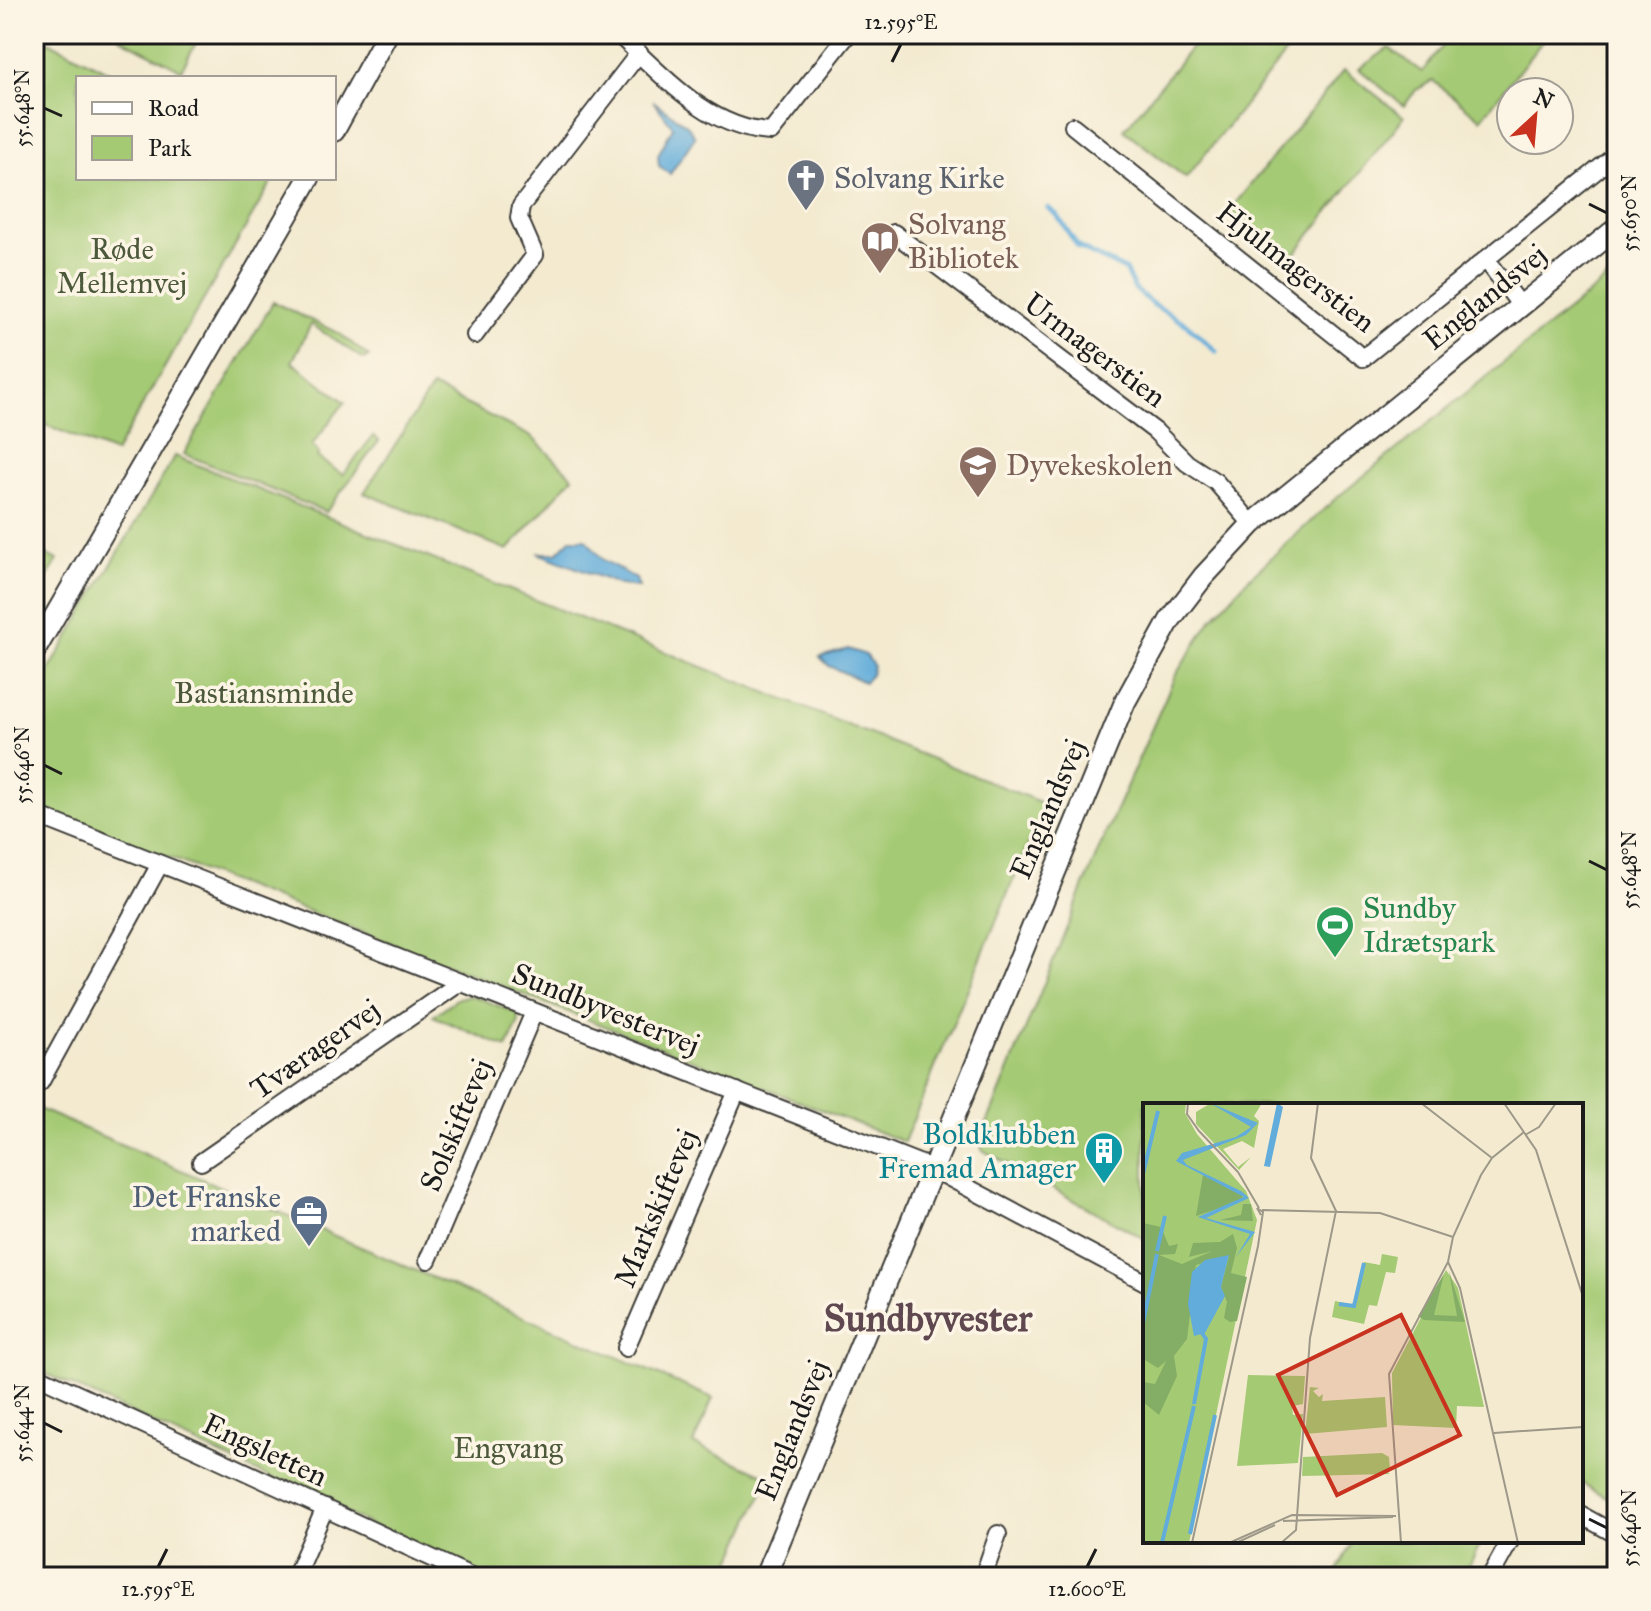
<svg xmlns="http://www.w3.org/2000/svg" width="1651" height="1611" font-family="'IM FELL Great Primer',serif">
<style>
.green{fill:#a5ca74;stroke:#607348;stroke-width:2}
.water{fill:#61acda;stroke:#3e647b;stroke-width:2}
.lines{fill:none;stroke-linecap:round;stroke-linejoin:round}
.stream{stroke:#61acda;stroke-width:5}
.minor-casing{stroke:#3c3b37;stroke-width:20}
.tertiary-casing{stroke:#3c3b37;stroke-width:24}
.minor{stroke:#fff;stroke-width:16}
.tertiary{stroke:#fff;stroke-width:20}
.ticks{fill:none;stroke:#1c1c1c;stroke-width:3}
.labels{text-anchor:middle;dominant-baseline:central;stroke-width:7;stroke-linejoin:round;paint-order:stroke}
.worship-label{font-size:30px;fill:#5b616d;stroke:#fcf5e5;text-anchor:start}
.education-label{font-size:30px;fill:#785e54;stroke:#fcf5e5;text-anchor:start}
.park-label{font-size:30px;fill:#4c593b;stroke:#fcf5e5}
.street-label{font-size:30px;fill:#1c1c1c;stroke:#fcf5e5}
.leisure-label{font-size:30px;fill:#27864d;stroke:#fcf5e5;text-anchor:start}
.culture-label{font-size:30px;fill:#0d838f;stroke:#fcf5e5;text-anchor:end}
.service-label{font-size:30px;fill:#4e5e75;stroke:#fcf5e5;text-anchor:end}
.district-label{font-size:38px;font-weight:bold;fill:#5f484f;stroke:#fcf5e5}
.inset-river{fill:none;stroke:#61acda;stroke-width:4}
.inset-road{fill:none;stroke:#9d9888;stroke-width:2}
.view{fill:#c8321e;fill-opacity:0.15;stroke:#c8321e;stroke-width:4}
.inset-edge{fill:none;stroke:#1c1c1c;stroke-width:4}
.neatline{fill:none;stroke:#1c1c1c;stroke-width:3}
.ticks-label{font-size:20px;text-anchor:middle;fill:#1c1c1c}
</style>
<rect width="100%" height="100%" fill="#fcf5e5"/>
<filter id="ink" filterUnits="userSpaceOnUse"><feTurbulence type="fractalNoise" baseFrequency=".0125" numOctaves="2"/><feDisplacementMap in="SourceGraphic" scale="16" xChannelSelector="R" yChannelSelector="G"/><feConvolveMatrix kernelMatrix="1 2 1 2 8 2 1 2 1" color-interpolation-filters="sRGB"/></filter>
<filter id="wash" filterUnits="userSpaceOnUse"><feTurbulence type="fractalNoise" baseFrequency=".006" numOctaves="4" result="noise"/><feDisplacementMap in="SourceGraphic" scale="32" xChannelSelector="R" yChannelSelector="G"/><feGaussianBlur stdDeviation="1.8" result="paint"/><feColorMatrix in="noise" values="0 0 0 0 0 0 0 0 0 0 0 0 0 0 0 0 0 1.4 0 .05"/><feComposite in="paint" operator="in"/></filter>
<g filter="url(#wash)">
<rect width="100%" height="100%" fill="#f3ead0"/>
<!-- green -->
<g class="green">
<path d="M 34,34 L 121,78 L 78,78 L 78,178 L 274,178 L 115,453 L 34,420 Z"/>
<path d="M 122,34 L 201,34 L 181,70 L 120,38 Z"/>
<path d="M 1202,34 L 1300,35 L 1186,178 L 1124,130 Z"/>
<path d="M 1452,34 L 1548,34 L 1481,119 L 1433,81 L 1416,90 L 1404,106 L 1359,69 L 1389,48 L 1422,72 Z"/>
<path d="M 1344,70 L 1404,117 L 1290,260 L 1229,211 Z"/>
<path d="M 1617,271 L 1617,1502 L 1581,1483 L 1581,1105 L 1145,1105 L 1145,1239 L 982,1150 L 981,1138 L 1099,849 L 1175,676 L 1211,620 L 1247,580 L 1334,500 Z"/>
<path d="M 273,302 L 340,334 L 369,357 L 363,359 L 311,324 L 292,362 L 345,402 L 312,445 L 319,454 L 317,457 L 343,475 L 373,436 L 379,441 L 326,512 L 184,454 Z"/>
<path d="M 432,387 L 532,437 L 573,477 L 508,550 L 364,493 Z"/>
<path d="M 175,456 L 1045,804 L 904,1142 L 34,805 L 34,696 Z"/>
<path d="M 34,550 L 58,560 L 34,599 Z"/>
<path d="M 473,996 L 517,1013 L 519,1022 L 507,1048 L 433,1016 L 458,998 Z"/>
<path d="M 34,1107 L 713,1398 L 693,1444 L 769,1477 L 725,1577 L 483,1577 L 34,1368 Z"/>
<path d="M 1353,1541 L 1482,1541 L 1463,1577 L 1333,1577 Z"/>
</g>
<!-- water -->
<g class="water">
<path d="M 653,101 L 688,126 L 695,137 L 670,174 L 659,166 L 658,155 L 673,127 Z"/>
<path d="M 571,539 L 586,539 L 602,559 L 636,579 L 639,587 L 620,585 L 538,553 L 557,553 Z"/>
<path d="M 848,649 L 866,655 L 873,665 L 871,675 L 864,682 L 829,666 L 820,657 Z"/>
</g>
<g class="lines">
<!-- stream -->
<path class="stream" d="M 1048,208 L 1057,215 L 1078,247 L 1125,270 L 1134,288 L 1151,303 L 1186,324 L 1216,351"/>
</g>
</g>
<g filter="url(#ink)">
<g class="lines">
<!-- minor casing -->
<g class="minor-casing">
<g id="minor">
<path d="M 618,34 C 660,73 709,130 771,132 L 848,34"/>
<path d="M 1073,126 L 1363,358 L 1617,154"/>
<path d="M 894,233 L 1155,431 L 1187,463 L 1216,482 L 1252,524"/>
<path d="M 1487,261 L 1521,306"/>
<path d="M 475,335 L 535,255 L 519,218 L 521,206 L 639,53"/>
<path d="M 34,814 L 931,1168 L 1145,1282"/>
<path d="M 40,1083 L 160,864"/>
<path d="M 201,1162 L 461,982"/>
<path d="M 428,1260 L 534,1012"/>
<path d="M 626,1348 L 737,1091"/>
<path d="M 34,1374 L 473,1577"/>
<path d="M 1581,1515 L 1617,1535"/>
<path d="M 295,1577 L 325,1508"/>
<path d="M 983,1577 L 998,1534"/>
<path d="M 1490,1577 L 1510,1541"/>
</g>
</g>
<!-- tertiary casing -->
<g class="tertiary-casing">
<g id="tertiary">
<path d="M 334,131 L 387,34"/>
<path d="M 34,652 L 309,178"/>
<path d="M 765,1577 L 1125,702 L 1170,620 L 1203,577 L 1252,524 L 1617,228"/>
</g>
</g>
<!-- minor -->
<use href="#minor" class="minor"/>
<!-- tertiary -->
<use href="#tertiary" class="tertiary"/>
</g>
</g>
<!-- ticks -->
<path class="ticks" d="M 892,62 L 901,44M 44,108 L 62,116M 1589,204 L 1607,213M 44,765 L 62,774M 1589,861 L 1607,870M 44,1423 L 62,1432M 1589,1519 L 1607,1528M 158,1567 L 167,1549M 1087,1567 L 1096,1549"/>
<!-- icons -->
<defs>
<g id="church-pin" transform="scale(2)"><path d="M0 17L-7.5 6A9.5 9.5 0 1 1 7.5 6Z" fill="#6b7280" stroke="#fcf5e5"/><path d="M-1.2-6h2.4v3.5h3.3v2.4h-3.3V6h-2.4V-.1h-3.3v-2.4h3.3Z" fill="#fff"/></g>
<g id="library-pin" transform="scale(2)"><path d="M0 17L-7.5 6A9.5 9.5 0 1 1 7.5 6Z" fill="#8d6e63" stroke="#fcf5e5"/><path d="M-6-4Q-3-5.5-.7-3.5V5Q-3 3-6 4ZM6-4Q3-5.5 .7-3.5V5Q3 3 6 4Z" fill="#fff"/></g>
<g id="school-pin" transform="scale(2)"><path d="M0 17L-7.5 6A9.5 9.5 0 1 1 7.5 6Z" fill="#8d6e63" stroke="#fcf5e5"/><path d="M0-5L7-2L0 1L-7-2ZM-4 1L0 2.5L4 1V4Q0 6-4 4Z" fill="#fff"/></g>
<g id="stadium-pin" transform="scale(2)"><path d="M0 17L-7.5 6A9.5 9.5 0 1 1 7.5 6Z" fill="#2e9e5b" stroke="#fcf5e5"/><path d="M0-5a6.5 5 0 1 0 0 10a6.5 5 0 1 0 0-10ZM-3.5-1.8h7v3.6h-7Z" fill="#fff"/></g>
<g id="building-pin" transform="scale(2)"><path d="M0 17L-7.5 6A9.5 9.5 0 1 1 7.5 6Z" fill="#0f9aa8" stroke="#fcf5e5"/><path d="M-4-6H4V6H1V3H-1V6H-4ZM-2.5-4.3h1.7v1.8h-1.7ZM.8-4.3h1.7v1.8H.8ZM-2.5-1h1.7V.8h-1.7ZM.8-1h1.7V.8H.8Z" fill="#fff"/></g>
<g id="office-pin" transform="scale(2)"><path d="M0 17L-7.5 6A9.5 9.5 0 1 1 7.5 6Z" fill="#5c6f8a" stroke="#fcf5e5"/><path d="M-6-3h4V-5.5h4V-3h4V5H-6ZM-1-4.5V-3h2v-1.5ZM-6 0V1H6V0Z" fill="#fff"/></g>
</defs>
<g fill-rule="evenodd">
<use href="#church-pin" x="806" y="178"/>
<use href="#library-pin" x="880" y="241"/>
<use href="#school-pin" x="978" y="465"/>
<use href="#stadium-pin" x="1335" y="925"/>
<use href="#building-pin" x="1104" y="1151"/>
<use href="#office-pin" x="309" y="1214"/>
</g>
<g class="labels">
<!-- worship labels -->
<g class="worship-label">
<text x="834" y="178">Solvang Kirke</text>
</g>
<!-- education labels -->
<g class="education-label">
<text x="908" y="224">Solvang<tspan x="908" dy="34">Bibliotek</tspan></text>
<text x="1006" y="465">Dyvekeskolen</text>
</g>
<!-- park labels -->
<g class="park-label">
<text x="122" y="249">Røde<tspan x="122" dy="34">Mellemvej</tspan></text>
<text x="264" y="693">Bastiansminde</text>
<text x="508" y="1448">Engvang</text>
</g>
<!-- street labels -->
<g class="street-label">
<text transform="translate(1296 267) rotate(38)">Hjulmagerstien</text>
<text transform="translate(1485 297) rotate(-39)">Englandsvej</text>
<text transform="translate(1095 350) rotate(37)">Urmagerstien</text>
<text transform="translate(1048 809) rotate(-67)">Englandsvej</text>
<text transform="translate(606 1009) rotate(22)">Sundbyvestervej</text>
<text transform="translate(315 1049) rotate(-35)">Tværagervej</text>
<text transform="translate(456 1125) rotate(-67)">Solskiftevej</text>
<text transform="translate(656 1208) rotate(-67)">Markskiftevej</text>
<text transform="translate(792 1430) rotate(-68)">Englandsvej</text>
<text transform="translate(265 1450) rotate(25)">Engsletten</text>
</g>
<!-- leisure labels -->
<g class="leisure-label">
<text x="1363" y="908">Sundby<tspan x="1363" dy="34">Idrætspark</tspan></text>
</g>
<!-- culture labels -->
<g class="culture-label">
<text x="1076" y="1134">Boldklubben<tspan x="1076" dy="34">Fremad Amager</tspan></text>
</g>
<!-- service labels -->
<g class="service-label">
<text x="281" y="1197">Det Franske<tspan x="281" dy="34">marked</tspan></text>
</g>
<!-- district labels -->
<g class="district-label">
<text x="928" y="1318">Sundbyvester</text>
</g>
</g>
<!-- overview -->
<g transform="translate(1143 1103)">
<rect width="440" height="440" fill="#f3ead0"/>
<path d="M 0,0 L 43,0 L 42,10 L 54,31 L 103,88 L 114,117 L 46,440 L 0,440 ZM 68,0 L 119,0 L 111,13 L 116,18 L 111,45 L 99,38 L 80,46 L 95,64 L 108,54 L 96,67 L 53,21 L 53,9 ZM 239,151 L 255,154 L 252,170 L 243,169 L 234,203 L 226,202 L 221,221 L 189,214 L 192,198 L 211,202 L 221,159 L 237,162 ZM 303,167 L 315,185 L 341,304 L 314,303 L 313,325 L 250,322 L 249,270 ZM 105,272 L 162,273 L 160,301 L 149,303 L 150,312 L 160,311 L 155,360 L 94,363 ZM 167,284 L 176,285 L 170,288 L 176,294 L 180,291 L 179,298 L 242,294 L 244,324 L 162,331 ZM 239,350 L 246,354 L 247,366 L 241,367 L 247,371 L 159,373 L 160,354 Z" fill="#a5ca74"/>
<path d="M 60,72 L 97,89 L 101,97 L 53,113 ZM 100,101 L 108,101 L 110,118 L 77,117 L 98,112 ZM 0,120 L 18,124 L 26,143 L 35,141 L 32,151 L 16,152 L 39,161 L 69,148 L 46,154 L 50,140 L 77,139 L 90,131 L 94,145 L 88,170 L 104,174 L 94,218 L 87,219 L 81,215 L 84,199 L 78,184 L 86,153 L 53,162 L 44,236 L 31,253 L 34,273 L 16,312 L 0,299 L 0,279 L 12,281 L 23,258 L 15,265 L 0,256 ZM 306,168 L 322,219 L 281,217 L 275,213 L 301,171 L 291,212 L 314,213 Z" fill="#84ae66"/>
<path d="M 67,0 L 115,20 L 103,32 L 40,57 L 44,62 L 98,88 L 106,95 L 63,115 L 112,129 L 93,154 L 107,131 L 55,114 L 101,94 L 33,58 L 39,50 L 93,34 L 108,24 ZM 134,0 L 140,4 L 127,64 L 121,63 ZM 86,152 L 78,184 L 82,193 L 62,230 L 51,233 L 45,201 L 49,169 L 62,157 Z" fill="#61acda"/>
<path class="inset-river" d="M 0,71 L 15,8M 14,148 L 22,113M 196,201 L 211,203 L 221,160M 0,220 L 14,151M 51,301 L 63,236 L 59,230M 47,431 L 72,312M 19,440 L 51,303"/>
<path class="inset-road" d="M 45,0 L 44,11 L 56,28 L 95,69 L 116,105M 278,0 L 349,55M 361,0 L 393,47 L 440,194M 382,32 L 396,24 L 413,0M 119,107 L 237,110 L 310,134M 305,159 L 317,185 L 375,440M 351,330 L 440,324M 140,418 L 250,414M 49,440 L 115,143 L 120,109 L 114,105 L 118,112M 86,440 L 149,412 L 253,413M 93,440 L 132,422M 138,440 L 153,427 L 167,235 L 193,108 L 168,55 L 175,0M 258,440 L 246,271 L 305,159 L 310,134 L 338,72 L 349,55 L 381,29"/>
<path class="view" d="M 258,212 L 317,332 L 194,392 L 135,272 Z"/>
<rect width="440" height="440" class="inset-edge"/>
</g>
<!-- margin -->
<rect width="1651" height="1611" fill="none" stroke="#fcf5e5" stroke-width="88"/>
<!-- legend -->
<rect x="76" y="76" width="260" height="104" fill="#fcf5e5" stroke="#a29e95" stroke-width="2"/>
<rect x="92" y="102" width="40" height="12" fill="#ffffff" stroke="#a29e95" stroke-width="2"/>
<text x="148" y="116" font-size="24" fill="#1c1c1c">Road</text>
<rect x="92" y="136" width="40" height="24" fill="#a5ca74" stroke="#a29e95" stroke-width="2"/>
<text x="148" y="156" font-size="24" fill="#1c1c1c">Park</text>
<!-- north arrow -->
<g transform="translate(1535 116) rotate(26)"><circle r="38" fill="#fcf5e5" stroke="#a29e95" stroke-width="2"/>
<path d="M0-6L14 30L0 20L-14 30Z" fill="#c8321e"/>
<text y="-12" font-size="22" font-weight="bold" text-anchor="middle" fill="#1c1c1c">N</text>
</g>
<rect x="44" y="44" width="1563" height="1523" class="neatline"/>
<g class="ticks-label">
<text x="901" y="29">12.595°E</text>
<text transform="translate(22 108) rotate(-90)" y="7">55.648°N</text>
<text transform="translate(1629 213) rotate(-90)" y="7">55.650°N</text>
<text transform="translate(22 765) rotate(-90)" y="7">55.646°N</text>
<text transform="translate(1629 870) rotate(-90)" y="7">55.648°N</text>
<text transform="translate(22 1423) rotate(-90)" y="7">55.644°N</text>
<text transform="translate(1629 1528) rotate(-90)" y="7">55.646°N</text>
<text x="158" y="1596">12.595°E</text>
<text x="1087" y="1596">12.600°E</text>
</g>
</svg>
